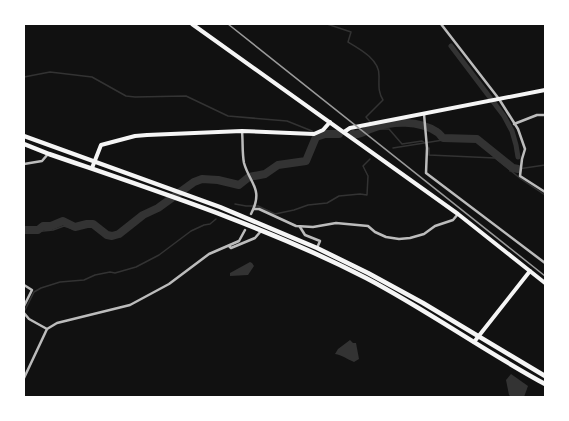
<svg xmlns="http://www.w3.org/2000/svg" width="569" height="421" font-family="'Nunito Sans',sans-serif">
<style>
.water{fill:#333}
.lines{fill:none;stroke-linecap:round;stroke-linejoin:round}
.stream{stroke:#333;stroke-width:1.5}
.canal{stroke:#333;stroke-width:5}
.river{stroke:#333;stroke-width:8}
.minor{stroke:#bcbcbc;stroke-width:2.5}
.secondary{stroke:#f5f5f5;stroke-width:4}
.trunk{stroke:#f5f5f5;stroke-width:4.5}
.rail{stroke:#9a9a9a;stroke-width:1.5}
</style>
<rect width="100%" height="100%" fill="#111"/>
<!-- water -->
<g class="water">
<path d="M 250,262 L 252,263 L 254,266 L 248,275 L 230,276 L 230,273 Z"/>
<path d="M 350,340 L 353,343 L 356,343 L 359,359 L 354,362 C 347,359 342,355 335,354 L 338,349 Z"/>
<path d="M 511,374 L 528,386 L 524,397 L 511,397 L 509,395 L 506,380 Z"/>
</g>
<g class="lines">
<!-- stream -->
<g class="stream">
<path d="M 327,24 L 351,32 L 348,42 C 360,49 380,60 379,76 C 379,86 378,92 383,100 L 366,117 L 371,123"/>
<path d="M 24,77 L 50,72 L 92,77 L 126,96 L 135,97 L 186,96 L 228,116 L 287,121 L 312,131 L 318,135"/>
<path d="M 373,125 L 377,129 L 389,129 L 402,144 L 422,141 L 425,143"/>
<path d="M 393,148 L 443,140 L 472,139 L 479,141 L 501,158"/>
<path d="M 429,148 L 429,155 L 495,158 L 521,179 L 545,195"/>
<path d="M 518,169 L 545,165"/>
<path d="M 510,171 L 513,168"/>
<path d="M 235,204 L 246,206 L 258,206 L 275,214 L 294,210 L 308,205 L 327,203 L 339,196 L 360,194 L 367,195 L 368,176 L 363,166 L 370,159"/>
<path d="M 24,233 L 53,230 L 64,226 L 73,229 L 78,226"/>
<path d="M 25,310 L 34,292 L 41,288 L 60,282 L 84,280 L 95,275 L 110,272 L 115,273 L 136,267 L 159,255 L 191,231 L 204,225 L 210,224 L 216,219"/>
</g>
<!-- canal -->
<path class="canal" d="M 451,46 L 504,116 L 512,131 L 516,145 L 518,157"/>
<!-- river -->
<g class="river">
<path d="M 353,134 C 361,136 365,130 373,128 C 392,121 419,120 437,132 C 439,133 441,136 443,138 L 477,139 L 513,168 L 518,169"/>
<path d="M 24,230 L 38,230 L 43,226 L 51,226 L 63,221 L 75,227 L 87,224 L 93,224 L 107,235 L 112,236 L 119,234 L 143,215 L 158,208 L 194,182 L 202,179 L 218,180 L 239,185 L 249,177 L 265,174 L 278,165 L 306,161 L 316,137 L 325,134 L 339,134"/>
</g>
<!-- minor -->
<g class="minor">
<path d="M 441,24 L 499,99 L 518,129 L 525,149 L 522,159 L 520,176 L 545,192"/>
<path d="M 424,114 L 427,148 L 426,173 L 545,263"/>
<path d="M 514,124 L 537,115 L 545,115"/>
<path d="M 242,131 C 243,141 242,153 244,163 C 250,184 264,189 251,214"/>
<path d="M 24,164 L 42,161 L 48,154"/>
<path d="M 254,209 L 259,209 L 296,226 L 313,227 L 336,223 L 368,226 L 375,232 L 386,237 L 399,239 L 410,238 L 424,234 L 435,226 L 453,220 L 458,214"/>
<path d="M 300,227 L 305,235 L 320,241 L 317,248"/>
<path d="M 229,246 L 231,248 L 255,238 L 261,231"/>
<path d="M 24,285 L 32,290 L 24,306"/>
<path d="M 24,313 L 29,319 L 47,329"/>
<path d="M 24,378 L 47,329 L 57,323 L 130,305 L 169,284 L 209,254 L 239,241 L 245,230"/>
</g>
<!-- secondary -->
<g class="secondary">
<path d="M 192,24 L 458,214 L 545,283"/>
<path d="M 344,132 L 350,128 L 545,90"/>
<path d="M 92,168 L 101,145 L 135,136 L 147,135 L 242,131 L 314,134 L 323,130 L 330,122"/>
<path d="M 474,342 L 530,271"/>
</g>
<!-- trunk -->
<g class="trunk">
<path d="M 24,136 L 220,207 L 317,248 L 368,273 L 423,303 L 545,376"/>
<path d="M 24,144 L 49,154 C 156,191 265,226 366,278 C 427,310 484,351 545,384"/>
</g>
<!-- rail -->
<path class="rail" d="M 228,24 L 545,276"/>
</g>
<!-- border -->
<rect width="569" height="421" fill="none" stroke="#ffffff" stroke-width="50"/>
</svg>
